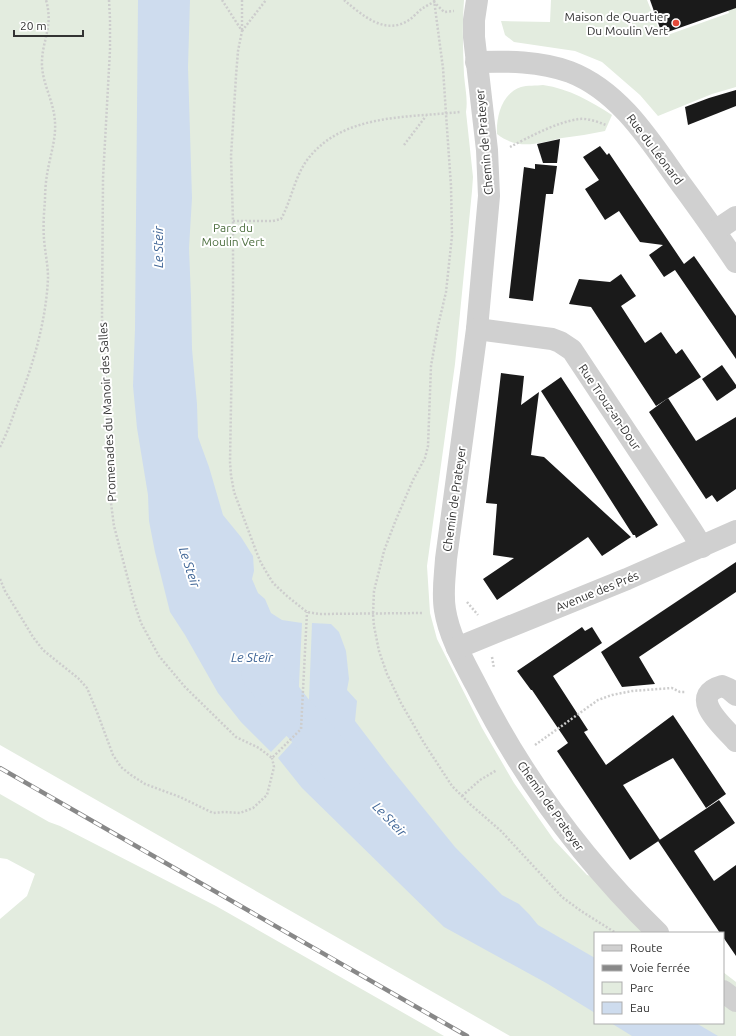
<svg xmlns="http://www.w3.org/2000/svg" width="736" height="1036" font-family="Ubuntu,sans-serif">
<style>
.green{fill:#e3ecdf}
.water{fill:#cedcee}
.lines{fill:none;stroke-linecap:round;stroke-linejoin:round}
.river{stroke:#cedcee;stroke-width:41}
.building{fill:#1a1a1a}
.path{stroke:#cdcdcd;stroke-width:2.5;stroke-dasharray:2 2;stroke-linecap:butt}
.street{stroke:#d0d0d0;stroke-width:22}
.rail-casing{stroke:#888;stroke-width:4.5}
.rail{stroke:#fff;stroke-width:3;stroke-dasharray:9;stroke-linecap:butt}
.poi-dot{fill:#e64a39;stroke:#fff;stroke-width:1.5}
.labels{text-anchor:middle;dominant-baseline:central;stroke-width:4;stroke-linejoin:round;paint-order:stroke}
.poi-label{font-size:12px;fill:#333;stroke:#fff;text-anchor:end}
.street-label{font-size:12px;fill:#333;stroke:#fff}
.park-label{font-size:12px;fill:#4d6f3f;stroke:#fff}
.water-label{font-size:13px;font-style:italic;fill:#3f6596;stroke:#fff}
</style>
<rect width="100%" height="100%" fill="#fff"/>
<!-- green -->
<g class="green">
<path d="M 0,0 L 464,0 C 462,25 463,50 464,75 C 465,88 468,99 466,112 L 473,177 L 472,191 L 455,364 L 427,566 L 430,613 L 437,639 L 482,728 L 514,783 L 554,840 L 587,875 L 621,883 L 663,928 L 669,933 L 595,933 L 595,1023 L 723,1023 L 723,972 L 736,982 L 736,1036 L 510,1036 L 0,745 Z"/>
<path d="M 551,0 L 647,0 L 662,37 L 729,13 L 725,0 L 736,0 L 736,87 L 712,94 L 658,116 L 640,95 L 602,62 L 575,51 L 514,42 L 505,35 L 501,21 L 550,22 Z"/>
<path d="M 543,85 C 570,89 590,101 612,115 L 605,131 C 591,134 577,136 562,138 C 538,143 519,151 497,134 C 496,117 502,93 521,87 C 527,85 536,86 543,85 Z"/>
<path d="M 0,794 L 49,822 L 60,826 L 216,906 L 444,1036 L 0,1036 L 0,919 L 27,896 L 35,874 L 7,859 L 0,858 Z"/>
</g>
<!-- water -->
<g class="water">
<path d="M 138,0 L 190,0 L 188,67 L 192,198 L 189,248 L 191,297 L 192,349 L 197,404 L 198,437 L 209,467 L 223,515 L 241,537 L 253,556 L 254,571 L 252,579 L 258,593 L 265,599 L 271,613 L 282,620 L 302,623 L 297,725 L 271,752 L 241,722 L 218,693 L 185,635 L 170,612 L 155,552 L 149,521 L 148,495 L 137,428 L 133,386 L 135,329 Z"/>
<path d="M 312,623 L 331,624 L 339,632 L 346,651 L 349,679 L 347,690 L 357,701 L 355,721 L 390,767 L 455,847 L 502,895 L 519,904 L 529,914 L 538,925 L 595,958 L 595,1013 L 548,984 L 444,927 L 302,788 L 278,758 L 308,725 Z"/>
<path d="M 611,1023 L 696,1023 L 718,1036 L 632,1036 Z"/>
</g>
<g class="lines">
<!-- river -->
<path class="river" d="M 262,673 L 291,710 L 344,770"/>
</g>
<!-- building -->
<g class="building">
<path d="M 650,0 L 736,0 L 736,8 L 662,34 Z"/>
<path d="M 736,90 L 736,106 L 688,125 L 685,107 L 709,98 Z"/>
<path d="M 560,139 L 557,163 L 543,163 L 537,144 Z"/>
<path d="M 600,146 L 607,155 L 609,153 L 684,264 L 694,256 L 736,316 L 736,359 L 675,270 L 664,277 L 649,255 L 663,245 L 640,242 L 619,211 L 605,220 L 585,189 L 599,180 L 583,157 Z"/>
<path d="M 535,164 L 557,166 L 553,194 L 546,194 L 533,301 L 509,298 L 524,167 L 535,169 Z"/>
<path d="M 621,274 L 636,296 L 621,306 L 645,343 L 661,332 L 676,354 L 682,349 L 701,377 L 656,406 L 591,307 L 569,304 L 579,279 L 610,282 Z"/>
<path d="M 722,365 L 736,385 L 736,388 L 717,401 L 702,379 Z"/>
<path d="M 501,373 L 524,376 L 521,405 L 539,392 L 531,455 L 544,457 L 631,537 L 602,556 L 588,537 L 497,600 L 483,579 L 514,558 L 493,555 L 497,504 L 486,503 Z"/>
<path d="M 561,377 L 658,525 L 636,538 L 635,535 L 633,535 L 541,391 Z"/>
<path d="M 668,398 L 696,441 L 736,417 L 736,489 L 717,502 L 712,495 L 706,499 L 649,412 Z"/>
<path d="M 736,562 L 736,592 L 639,657 L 655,684 L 622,687 L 601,652 Z"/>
<path d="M 582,627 L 585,631 L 592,627 L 602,643 L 553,676 L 588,730 L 584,732 L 606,765 L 673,715 L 726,794 L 706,808 L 673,758 L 623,785 L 660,840 L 630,860 L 557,751 L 568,743 L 532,690 L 531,690 L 517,671 Z"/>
<path d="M 719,800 L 735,823 L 694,851 L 714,881 L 736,865 L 736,956 L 723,937 L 723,933 L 720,933 L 658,841 Z"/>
</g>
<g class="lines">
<!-- path -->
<g class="path">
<path d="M 109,0 L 110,19 L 110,50 L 103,178 L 102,317 L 108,423 L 109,488 L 114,526 L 134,602 L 141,623 L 159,656 L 185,687 L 236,737 L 259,748 L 272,758 L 301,729 L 307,612"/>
<path d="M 222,0 L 242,31 L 238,51 L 236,76 L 231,156 L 233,221 L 233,293 L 230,462 L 231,475 L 234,492 L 256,551 L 261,563 L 273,583 L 287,596 L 307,612 L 319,614 L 423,613"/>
<path d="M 242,0 L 242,30"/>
<path d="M 344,0 C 362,15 385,36 409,20 C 414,17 418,11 423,8 C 426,6 430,4 434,2 L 444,12 L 454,11"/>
<path d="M 434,0 L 443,68 L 446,114 L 451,186 L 452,236 L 446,292 L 438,326 L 431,366 L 428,446 L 425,458 L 413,480 L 395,522 L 384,551 L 374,591 L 373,614 L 374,626 L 379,651 L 387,674 L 401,703 L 424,743 L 452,786 L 470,804 L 501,831 L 562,897 L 581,911 L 616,933"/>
<path d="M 242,31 L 266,0"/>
<path d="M 404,145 L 426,116"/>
<path d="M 510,147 C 529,137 557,122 579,119 C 588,118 598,122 606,125"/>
<path d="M 233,221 L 273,221 L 281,219 C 291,201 294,180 305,163 C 339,113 407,118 460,112"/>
<path d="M 0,447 C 6,435 11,423 15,410 C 32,369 46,323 48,278 C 48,265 45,252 44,239 C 43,226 44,212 45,200 C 45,190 46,179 48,169 C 51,153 56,138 55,122 C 54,102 43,85 42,66 C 41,41 54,28 46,0"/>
<path d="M 0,579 L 5,591 L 33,637 L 43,650 L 78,678 L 87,688 L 97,712 L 113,755 L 121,767 L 131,775 L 145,784 L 180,797 L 213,813 L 225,812 L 240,813 L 253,808 L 267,795 L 274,767 L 272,758"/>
<path d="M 467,602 L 478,615"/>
<path d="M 492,657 L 494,668"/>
<path d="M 535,745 L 598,700 L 612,695 L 632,691 L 672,688 L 680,692 L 685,692"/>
<path d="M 462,796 L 480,780 L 497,770"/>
</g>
<!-- street -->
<g class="street">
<path d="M 477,0 L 474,20 L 474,37 L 487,150 L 489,196 L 477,329 L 446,559 C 445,576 442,593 445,610 C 449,636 464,662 476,685 C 522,777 584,861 658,933"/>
<path d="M 476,62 C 507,61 540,61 570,72 C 619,91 649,139 678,180 C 698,207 717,234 736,262"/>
<path d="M 715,231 L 736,217"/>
<path d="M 477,329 L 552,339 L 560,342 L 572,350 L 692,531 L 702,547"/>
<path d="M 457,648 L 627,579 L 736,531"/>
<path d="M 736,695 L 729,689 L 722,686 C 686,696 724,727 736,741"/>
<path d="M 723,991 L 736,1001"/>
</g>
<!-- rail casing -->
<g class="rail-casing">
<path id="rail" d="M 0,768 L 467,1036"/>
</g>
<!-- rail -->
<use href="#rail" class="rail"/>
</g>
<!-- markers -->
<circle class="poi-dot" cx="676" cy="23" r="4"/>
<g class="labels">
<!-- poi labels -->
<g class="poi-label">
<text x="668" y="16">Maison de Quartier<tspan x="668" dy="14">Du Moulin Vert</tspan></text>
</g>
<!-- street labels -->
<g class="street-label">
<text transform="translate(484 142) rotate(-95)">Chemin de Prateyer</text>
<text transform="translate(655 149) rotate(53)">Rue du Léonard</text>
<text transform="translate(610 407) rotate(56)">Rue Trouz-an-Dour</text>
<text transform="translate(107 412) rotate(-93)">Promenades du Manoir des Salles</text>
<text transform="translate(454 499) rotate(-82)">Chemin de Prateyer</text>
<text transform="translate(597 591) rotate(-22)">Avenue des Prés</text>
<text transform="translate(551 806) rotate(55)">Chemin de Prateyer</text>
</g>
<!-- park labels -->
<g class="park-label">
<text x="233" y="227">Parc du<tspan x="233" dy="14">Moulin Vert</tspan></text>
</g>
<!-- water labels -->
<g class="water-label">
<text transform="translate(158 247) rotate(-90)">Le Steir</text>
<text transform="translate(190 567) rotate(72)">Le Steir</text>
<text x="252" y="657">Le Steïr</text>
<text transform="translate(390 819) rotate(46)">Le Steir</text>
</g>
</g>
<!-- legend -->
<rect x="594" y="932" width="130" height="92" fill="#ffffff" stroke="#adadad"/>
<rect x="602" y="945" width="20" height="6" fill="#d0d0d0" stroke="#adadad"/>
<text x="630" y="952" font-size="12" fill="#333333">Route</text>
<rect x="602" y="965" width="20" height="6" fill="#888888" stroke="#adadad"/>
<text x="630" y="972" font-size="12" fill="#333333">Voie ferrée</text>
<rect x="602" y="982" width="20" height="12" fill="#e3ecdf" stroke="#adadad"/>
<text x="630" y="992" font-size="12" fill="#333333">Parc</text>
<rect x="602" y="1002" width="20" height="12" fill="#cedcee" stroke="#adadad"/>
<text x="630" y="1012" font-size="12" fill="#333333">Eau</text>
<!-- scale -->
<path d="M14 30v6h69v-6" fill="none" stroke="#333333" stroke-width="2"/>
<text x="20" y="30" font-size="12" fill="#333333" stroke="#ffffff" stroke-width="3" paint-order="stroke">20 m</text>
</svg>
